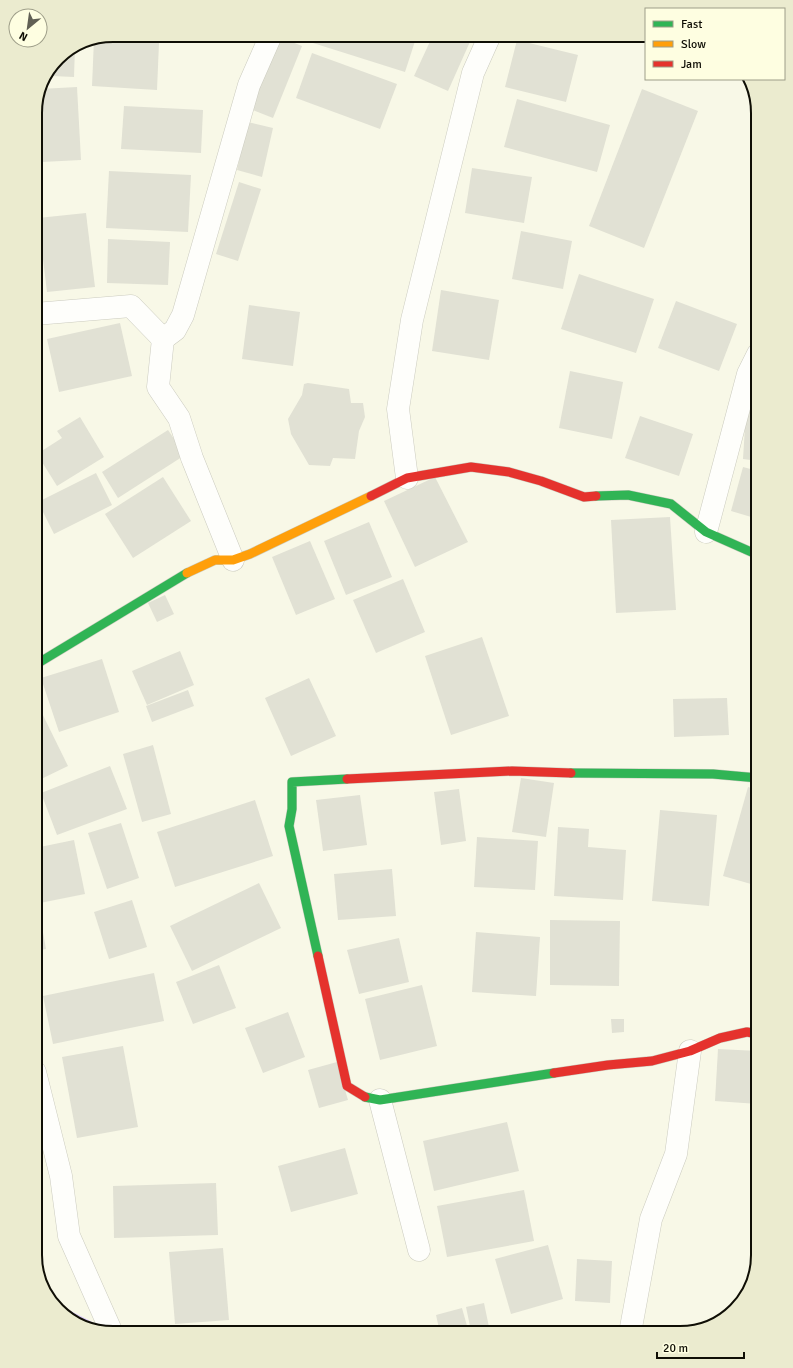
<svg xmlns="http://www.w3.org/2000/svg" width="793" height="1368" font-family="Signika,sans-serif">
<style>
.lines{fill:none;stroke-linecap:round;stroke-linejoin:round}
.stream{stroke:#dcccf6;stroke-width:9}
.building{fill:#e1e1d4}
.street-casing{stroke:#cbcbbf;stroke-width:23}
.fast-casing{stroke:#cbcbbf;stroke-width:10}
.slow-casing{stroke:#cbcbbf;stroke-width:10}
.jam-casing{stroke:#cbcbbf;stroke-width:10}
.street{stroke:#fefefb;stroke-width:22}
.fast{stroke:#30b455;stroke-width:9}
.slow{stroke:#ff9f0a;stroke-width:9}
.jam{stroke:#e5322d;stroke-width:9}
.rim{fill:none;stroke:#0f0e05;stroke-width:2}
</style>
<rect width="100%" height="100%" fill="#f8f8e7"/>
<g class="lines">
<!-- stream -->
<path class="stream" d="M 63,1312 L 96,1329"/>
</g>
<!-- building -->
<g class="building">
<path d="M 315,35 L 417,35 L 405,72 L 313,43 Z"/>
<path d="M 433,35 L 473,35 L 448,91 L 414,76 Z"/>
<path d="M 277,36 L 302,46 L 273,118 L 248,108 Z"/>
<path d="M 94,39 L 159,43 L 157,90 L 92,86 Z"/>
<path d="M 517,40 L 578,55 L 566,102 L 505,87 Z"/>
<path d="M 74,47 L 75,47 L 74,77 L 52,76 L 53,65 L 58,58 Z"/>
<path d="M 312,53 L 397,84 L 380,129 L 296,98 Z"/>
<path d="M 77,87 L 81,160 L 42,162 L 38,96 L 40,89 Z"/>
<path d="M 642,89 L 698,111 L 644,248 L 589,226 Z"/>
<path d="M 517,99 L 610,125 L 597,172 L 504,147 Z"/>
<path d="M 124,106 L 203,110 L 201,153 L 121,149 Z"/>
<path d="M 248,122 L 273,128 L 262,177 L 237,170 Z"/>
<path d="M 472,168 L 532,177 L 524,223 L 465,213 Z"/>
<path d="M 109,171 L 191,175 L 188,232 L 106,228 Z"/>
<path d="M 239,182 L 261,189 L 238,261 L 216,254 Z"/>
<path d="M 86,213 L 95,287 L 47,292 L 38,218 Z"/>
<path d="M 521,231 L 572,241 L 563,289 L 512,279 Z"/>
<path d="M 108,239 L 170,242 L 168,285 L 107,283 Z"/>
<path d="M 579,274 L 654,299 L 636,353 L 561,329 Z"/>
<path d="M 441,290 L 499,300 L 489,360 L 432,351 Z"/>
<path d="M 676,301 L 737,324 L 719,371 L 658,348 Z"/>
<path d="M 249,305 L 300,312 L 293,366 L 242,359 Z"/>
<path d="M 120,323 L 132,376 L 59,392 L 47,339 Z"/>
<path d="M 570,371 L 623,382 L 612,439 L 559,428 Z"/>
<path d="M 758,379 L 758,402 L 751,399 Z"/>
<path d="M 308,383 L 349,389 L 351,403 L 363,403 L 365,417 L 359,431 L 355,459 L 333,458 L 330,466 L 309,465 L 291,434 L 288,419 L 302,395 L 304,384 Z"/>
<path d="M 746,411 L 758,412 L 758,461 L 743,459 Z"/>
<path d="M 640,416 L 693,434 L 679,476 L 625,458 Z"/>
<path d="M 80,417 L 104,457 L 57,486 L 37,454 L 62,438 L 57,431 Z"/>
<path d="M 168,430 L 185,455 L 118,498 L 102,472 Z"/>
<path d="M 743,467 L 758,471 L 758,519 L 731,511 Z"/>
<path d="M 96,473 L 112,505 L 54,534 L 38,502 Z"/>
<path d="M 163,477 L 191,521 L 133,558 L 105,514 Z"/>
<path d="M 435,477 L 468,542 L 415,567 L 384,501 Z"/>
<path d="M 670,517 L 676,610 L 616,613 L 611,520 Z"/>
<path d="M 369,522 L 392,577 L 346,595 L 324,541 Z"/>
<path d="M 310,541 L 335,599 L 296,615 L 272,557 Z"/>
<path d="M 403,579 L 425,632 L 376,653 L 353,600 Z"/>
<path d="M 165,595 L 174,614 L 157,622 L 148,603 Z"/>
<path d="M 482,637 L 509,716 L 451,735 L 425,656 Z"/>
<path d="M 180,651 L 194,685 L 147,705 L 132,671 Z"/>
<path d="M 102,659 L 119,712 L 59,732 L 41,678 Z"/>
<path d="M 309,678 L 336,736 L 291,756 L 265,698 Z"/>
<path d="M 188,690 L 194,706 L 152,722 L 146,706 Z"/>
<path d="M 727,698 L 729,735 L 674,737 L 673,699 Z"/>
<path d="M 35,699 L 68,766 L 35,782 Z"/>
<path d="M 153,745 L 171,814 L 142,822 L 123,754 Z"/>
<path d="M 110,766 L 127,809 L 57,835 L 41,793 Z"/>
<path d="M 521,778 L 554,783 L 546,837 L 512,832 Z"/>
<path d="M 748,787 L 758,790 L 758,886 L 723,876 Z"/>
<path d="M 459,789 L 466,841 L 441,845 L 434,792 Z"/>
<path d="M 360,795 L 367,845 L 323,851 L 316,800 Z"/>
<path d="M 255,800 L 273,856 L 175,887 L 157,832 Z"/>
<path d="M 660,810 L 717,815 L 709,906 L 652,901 Z"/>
<path d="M 121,823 L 139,878 L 107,889 L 88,833 Z"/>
<path d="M 558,827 L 589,829 L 588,847 L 626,850 L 623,900 L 554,896 Z"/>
<path d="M 477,837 L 538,841 L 535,890 L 474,887 Z"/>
<path d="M 74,840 L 85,894 L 35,904 L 35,848 Z"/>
<path d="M 392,869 L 396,916 L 338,920 L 334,874 Z"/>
<path d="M 259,883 L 281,928 L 192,971 L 170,926 Z"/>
<path d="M 132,900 L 147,947 L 109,959 L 94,912 Z"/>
<path d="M 550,920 L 620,921 L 619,986 L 550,985 Z"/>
<path d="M 41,921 L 46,949 L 35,951 L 35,923 Z"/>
<path d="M 476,932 L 540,937 L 536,996 L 472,992 Z"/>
<path d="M 399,938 L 409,982 L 359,994 L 347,950 Z"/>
<path d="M 219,965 L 236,1008 L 193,1024 L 176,982 Z"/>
<path d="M 154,973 L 164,1021 L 53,1044 L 43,996 Z"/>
<path d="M 422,985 L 437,1046 L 380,1060 L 365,999 Z"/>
<path d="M 288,1012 L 305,1057 L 263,1073 L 245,1028 Z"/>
<path d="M 611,1019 L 624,1019 L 624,1032 L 612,1033 Z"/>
<path d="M 123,1046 L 138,1127 L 77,1138 L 62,1057 Z"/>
<path d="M 718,1049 L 758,1051 L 758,1104 L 715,1101 Z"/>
<path d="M 337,1062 L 348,1100 L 319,1108 L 308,1070 Z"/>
<path d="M 507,1122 L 519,1171 L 434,1191 L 423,1141 Z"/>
<path d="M 345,1148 L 358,1194 L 291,1212 L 278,1166 Z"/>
<path d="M 216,1183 L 218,1235 L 114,1238 L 113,1186 Z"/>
<path d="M 524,1190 L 534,1241 L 447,1257 L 437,1206 Z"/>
<path d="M 548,1245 L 563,1299 L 511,1314 L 495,1259 Z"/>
<path d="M 223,1248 L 229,1320 L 175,1324 L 169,1252 Z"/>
<path d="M 577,1259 L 612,1261 L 610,1303 L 575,1301 Z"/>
<path d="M 484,1303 L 489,1327 L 471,1331 L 466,1307 Z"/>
<path d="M 462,1308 L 469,1333 L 440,1333 L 436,1315 Z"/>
</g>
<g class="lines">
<!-- street casing -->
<g class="street-casing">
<g id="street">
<path d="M 35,314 L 131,306 L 163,339 L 175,330 L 183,315 L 249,85 L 271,35"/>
<path d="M 163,339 L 158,387 L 179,418 L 192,458 L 233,560"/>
<path d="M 407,478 L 398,409 L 412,320 L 473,73 L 490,35"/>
<path d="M 706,532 L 748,374 L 758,354"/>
<path d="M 35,1072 L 61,1176 L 69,1236 L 112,1333"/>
<path d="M 380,1100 L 419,1250"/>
<path d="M 630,1333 L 651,1219 L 676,1154 L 690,1051"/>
</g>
</g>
<!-- fast casing -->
<g class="fast-casing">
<g id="fast">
<path d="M 596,496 L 628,495 L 671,504 L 706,532 L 758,555"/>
<path d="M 35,665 L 187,573"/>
<path d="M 571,773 L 713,774 L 758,778"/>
<path d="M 318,956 L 289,826 L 292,809 L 292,782 L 347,779"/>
<path d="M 365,1097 L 380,1100 L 554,1073"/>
</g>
</g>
<!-- slow casing -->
<g class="slow-casing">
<path id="slow" d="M 187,573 L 215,560 L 233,560 L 250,554 L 371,496"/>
</g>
<!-- jam casing -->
<g class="jam-casing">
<g id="jam">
<path d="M 371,496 L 407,478 L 471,467 L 509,472 L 541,481 L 584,497 L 596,496"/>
<path d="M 347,779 L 512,771 L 571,773"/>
<path d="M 318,956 L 347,1086 L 365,1097"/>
<path d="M 554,1073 L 608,1065 L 652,1061 L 690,1051 L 720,1038 L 747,1032 L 758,1034"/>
</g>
</g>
<!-- street -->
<use href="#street" class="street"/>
<!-- fast -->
<use href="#fast" class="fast"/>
<!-- slow -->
<use href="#slow" class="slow"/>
<!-- jam -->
<use href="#jam" class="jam"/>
</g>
<!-- crop -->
<path d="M0 0H793V1368H0ZM113 42H680A71 71 0 0 1 751 113V1255A71 71 0 0 1 680 1326H113A71 71 0 0 1 42 1255V113A71 71 0 0 1 113 42Z" fill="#ebebcf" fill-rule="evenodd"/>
<path class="rim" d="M113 42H680A71 71 0 0 1 751 113V1255A71 71 0 0 1 680 1326H113A71 71 0 0 1 42 1255V113A71 71 0 0 1 113 42Z"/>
<!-- legend -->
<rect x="645" y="8" width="140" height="72" fill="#fefee1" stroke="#9e9e89"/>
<rect x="653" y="21" width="20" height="6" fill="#30b455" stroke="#9e9e89"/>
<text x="681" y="28" font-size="12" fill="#0f0e05">Fast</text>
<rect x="653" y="41" width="20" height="6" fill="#ff9f0a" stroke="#9e9e89"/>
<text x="681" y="48" font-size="12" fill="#0f0e05">Slow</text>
<rect x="653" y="61" width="20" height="6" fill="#e5322d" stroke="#9e9e89"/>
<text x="681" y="68" font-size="12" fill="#0f0e05">Jam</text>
<!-- north arrow -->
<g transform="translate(28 28) rotate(209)"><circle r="19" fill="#fefee1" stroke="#9e9e89"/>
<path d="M0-3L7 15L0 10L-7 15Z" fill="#616054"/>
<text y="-6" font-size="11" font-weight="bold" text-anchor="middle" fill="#0f0e05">N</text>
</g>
<!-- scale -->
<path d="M657 1352v6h87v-6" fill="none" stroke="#0f0e05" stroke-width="2"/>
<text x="663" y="1352" font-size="12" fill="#0f0e05" stroke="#fefee1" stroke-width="3" paint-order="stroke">20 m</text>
</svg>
